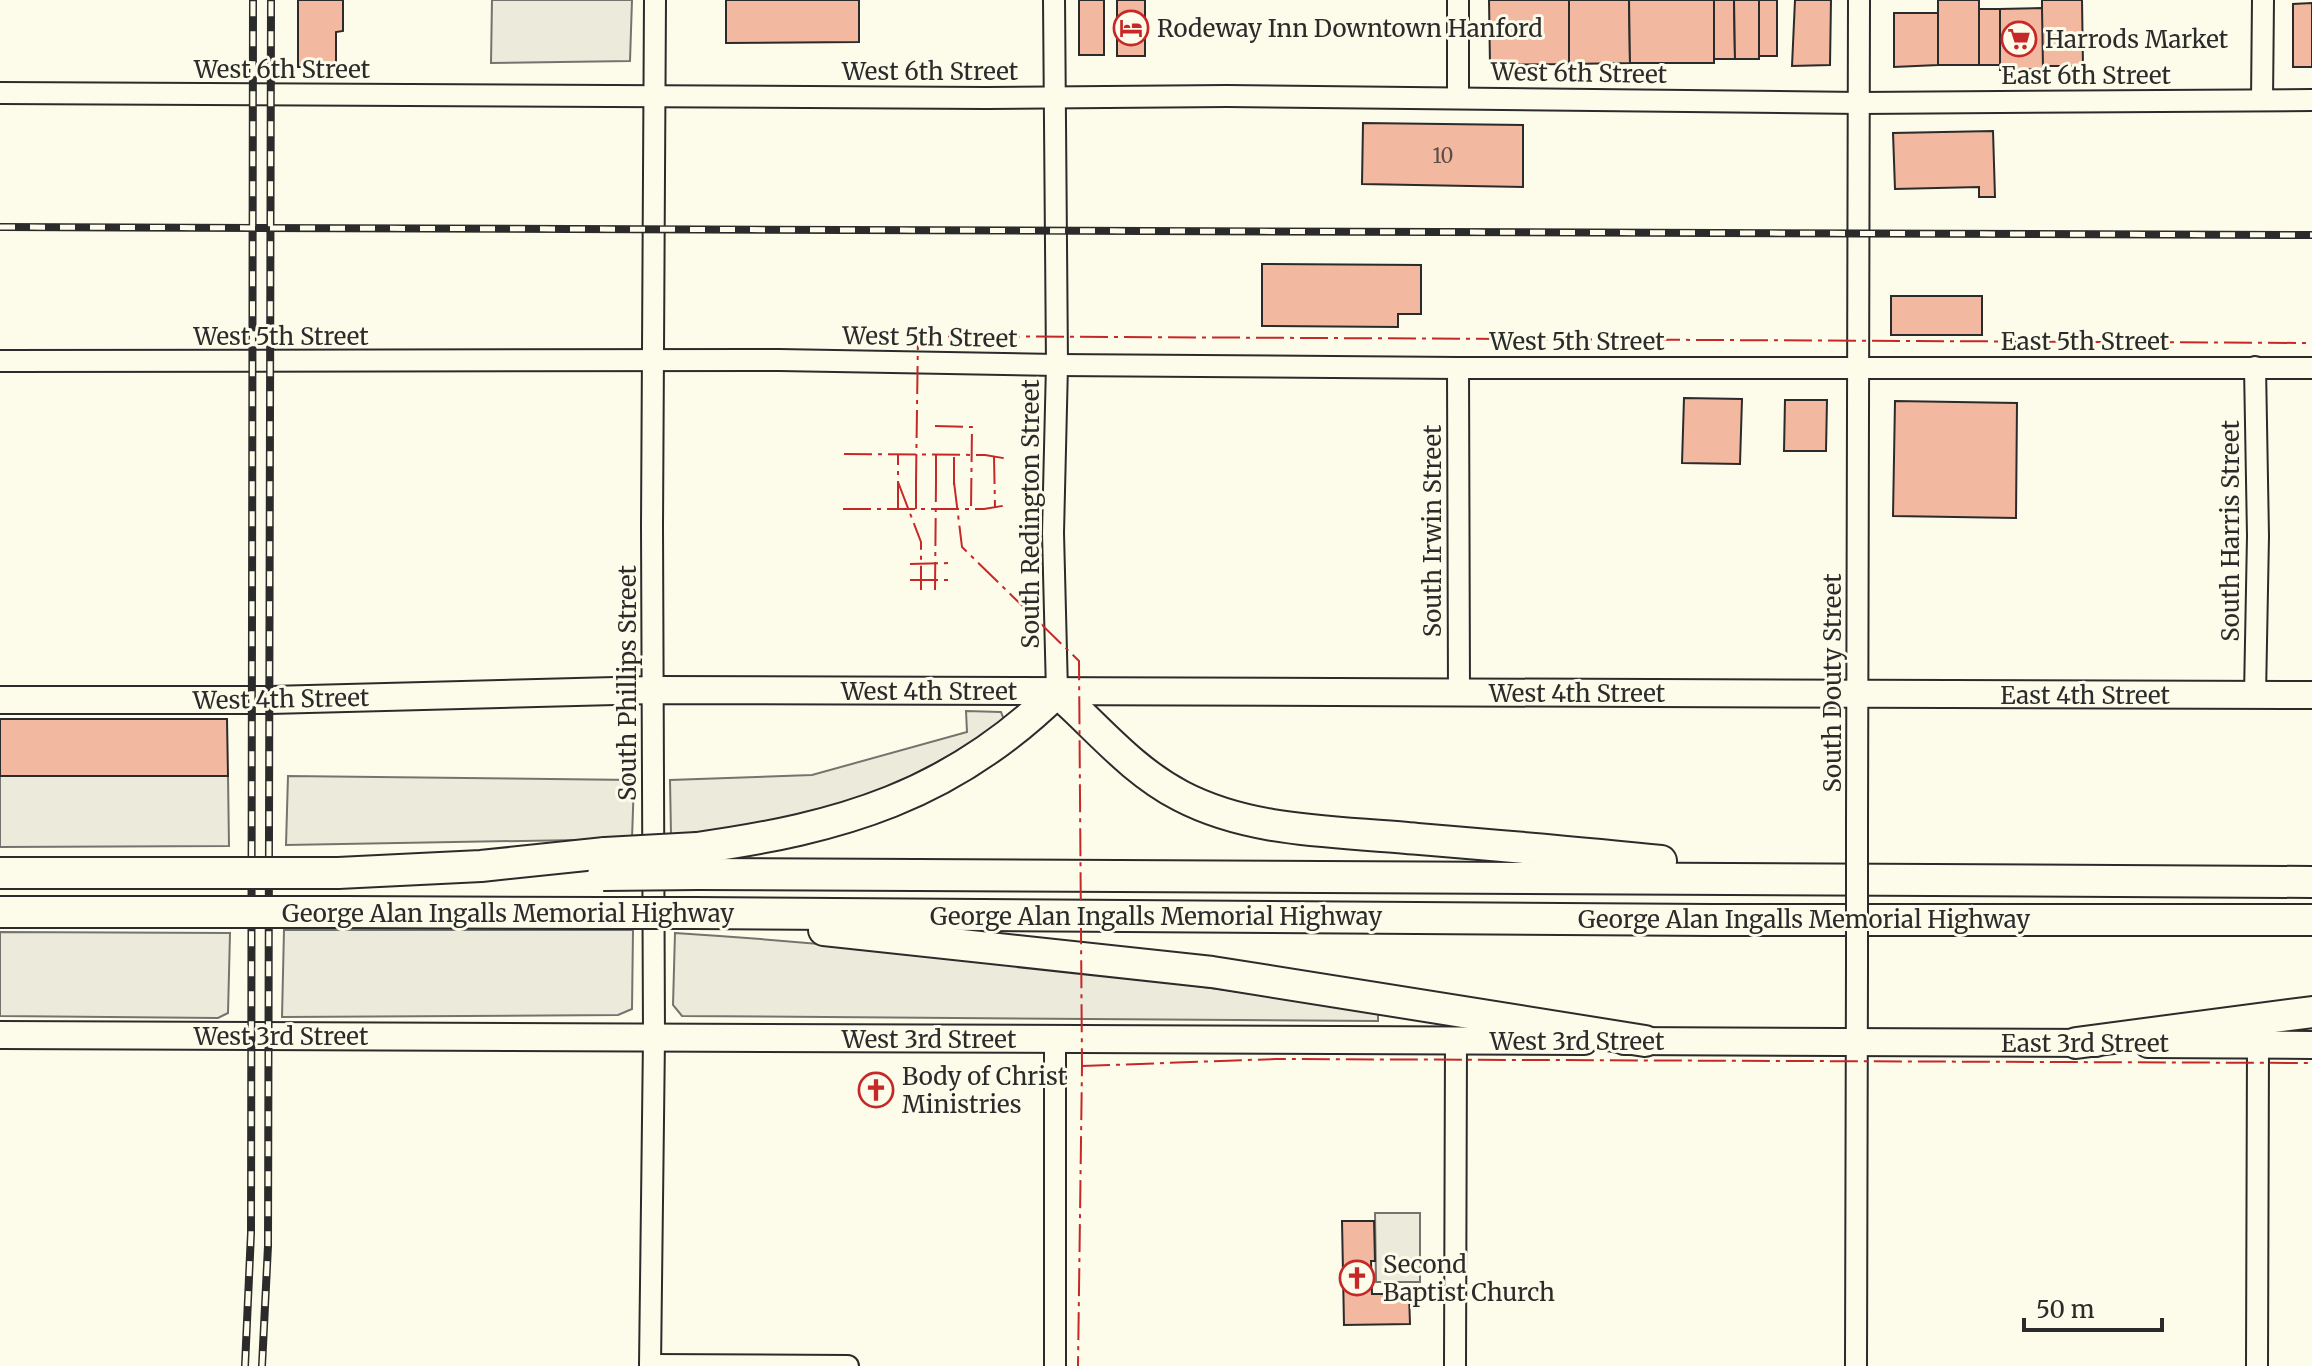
<svg xmlns="http://www.w3.org/2000/svg" width="2312" height="1366" font-family="Merriweather,serif">
<style>
.green{fill:#ecebdb;stroke:#74746e;stroke-width:2}
.parking{fill:#eceadb;stroke:#74746e;stroke-width:2}
.building{fill:#f2b8a0;stroke:#2b2b2b;stroke-width:2}
.lines{fill:none;stroke-linecap:round;stroke-linejoin:round}
.minor-casing{stroke:#2b2b2b;stroke-width:24}
.major-casing{stroke:#2b2b2b;stroke-width:30}
.highway-casing{stroke:#2b2b2b;stroke-width:34}
.minor{stroke:#fdfbea;stroke-width:20}
.major{stroke:#fdfbea;stroke-width:26}
.highway{stroke:#fdfbea;stroke-width:30}
.rail-casing{stroke:#2b2b2b;stroke-width:8}
.rail{stroke:#fdfbea;stroke-width:5;stroke-dasharray:15;stroke-linecap:butt}
.minor-bridge-casing{stroke:#2b2b2b;stroke-width:24;stroke-linecap:butt}
.highway-bridge-casing{stroke:#2b2b2b;stroke-width:34;stroke-linecap:butt}
.minor-bridge{stroke:#fdfbea;stroke-width:20}
.highway-bridge{stroke:#fdfbea;stroke-width:30}
.power{stroke:#c62828;stroke-width:2;stroke-dasharray:28 6 4 6;stroke-linecap:butt}
.labels{text-anchor:middle;dominant-baseline:central;stroke-width:6;stroke-linejoin:round;paint-order:stroke}
.number-label{font-size:20px;fill:#5d4e48}
.poi-label{font-size:24px;fill:#2b2b2b;stroke:#fdfbea;text-anchor:start}
.street-label{font-size:24px;fill:#2b2b2b;stroke:#fdfbea}
</style>
<rect width="100%" height="100%" fill="#fdfbea"/>
<!-- green -->
<g class="green">
<path d="M 492,0 L 632,0 L 630,61 L 491,63 Z"/>
<path d="M 966,711 L 1001,712 L 1004,720 C 938,767 861,804 781,822 C 746,831 707,831 671,835 L 670,780 L 812,775 L 967,732 Z"/>
<path d="M 0,776 L 228,776 L 229,846 L 0,847 Z"/>
<path d="M 288,776 L 634,780 L 632,839 L 286,845 Z"/>
<path d="M 284,930 L 633,930 L 632,1009 L 618,1015 L 282,1017 Z"/>
<path d="M 0,932 L 230,933 L 228,1013 L 218,1018 L 0,1016 Z"/>
<path d="M 675,933 C 910,948 1145,977 1378,1012 L 1378,1021 L 682,1016 L 673,1005 Z"/>
</g>
<!-- parking -->
<path class="parking" d="M 1375,1213 L 1420,1213 L 1420,1282 L 1376,1282 Z"/>
<!-- building -->
<g class="building">
<path d="M 298,0 L 343,0 L 343,31 L 336,32 L 336,67 L 298,67 Z"/>
<path d="M 726,0 L 859,0 L 859,42 L 726,43 Z"/>
<rect x="1079" y="0" width="25" height="55"/>
<rect x="1117" y="0" width="28" height="56"/>
<path d="M 1489,0 L 1569,0 L 1569,64 L 1490,65 Z"/>
<path d="M 1569,0 L 1629,0 L 1630,63 L 1569,64 Z"/>
<path d="M 1629,0 L 1714,0 L 1714,63 L 1630,63 Z"/>
<path d="M 1714,0 L 1734,0 L 1735,59 L 1714,59 Z"/>
<path d="M 1734,0 L 1759,0 L 1759,59 L 1735,59 Z"/>
<rect x="1759" y="0" width="18" height="56"/>
<path d="M 1831,0 L 1830,65 L 1792,66 L 1795,0 Z"/>
<rect x="1938" y="0" width="41" height="65"/>
<path d="M 2042,0 L 2082,0 L 2083,66 L 2042,66 Z"/>
<path d="M 2312,3 L 2312,67 L 2293,67 L 2293,4 Z"/>
<path d="M 2042,8 L 2043,69 L 2000,70 L 2000,9 Z"/>
<rect x="1979" y="9" width="21" height="56"/>
<path d="M 1894,13 L 1938,13 L 1938,65 L 1894,67 Z"/>
<path d="M 1363,123 L 1523,125 L 1523,187 L 1362,184 Z"/>
<path d="M 1993,131 L 1995,197 L 1979,197 L 1979,187 L 1895,189 L 1893,133 Z"/>
<path d="M 1262,264 L 1421,265 L 1421,314 L 1398,314 L 1398,327 L 1262,326 Z"/>
<rect x="1891" y="296" width="91" height="39"/>
<path d="M 1684,398 L 1742,399 L 1740,464 L 1682,463 Z"/>
<path d="M 1785,400 L 1827,400 L 1826,451 L 1784,451 Z"/>
<path d="M 1895,401 L 2017,403 L 2016,518 L 1893,516 Z"/>
<path d="M 0,719 L 227,719 L 228,776 L 0,776 Z"/>
<path d="M 1342,1221 L 1374,1221 L 1375,1261 L 1371,1261 L 1372,1294 L 1409,1294 L 1410,1324 L 1344,1325 Z"/>
</g>
<g class="lines">
<!-- minor casing -->
<g class="minor-casing">
<g id="minor">
<path d="M 1054,0 L 1057,365 L 1053,533 L 1057,692"/>
<path d="M 1458,0 L 1458,98"/>
<path d="M 0,93 L 987,98 L 1227,96 L 1860,103 L 2312,100"/>
<path d="M 2262,100 L 2263,0"/>
<path d="M 0,361 L 779,360 L 1057,365 L 1458,368 L 2312,368"/>
<path d="M 2255,367 L 2258,536 L 2255,695"/>
<path d="M 1458,368 L 1459,693"/>
<path d="M 1857,826 L 1859,0"/>
<path d="M 1055,1040 L 1055,1366"/>
<path d="M 650,1365 L 848,1366"/>
<path d="M 650,1366 L 654,1038 L 652,526 L 655,0"/>
<path d="M 1455,1366 L 1456,1041"/>
<path d="M 1856,1366 L 1857,965"/>
<path d="M 2257,1366 L 2258,1045"/>
</g>
</g>
<!-- major casing -->
<g class="major-casing">
<g id="major">
<path d="M 0,700 L 270,700 L 654,690 L 2312,695"/>
<path d="M 0,1035 L 1584,1041"/>
<path d="M 1624,1041 L 2096,1043"/>
<path d="M 2148,1044 L 2312,1045"/>
</g>
</g>
<!-- highway casing -->
<g class="highway-casing">
<g id="highway">
<path d="M 697,848 C 841,828 951,796 1057,692 C 1098,728 1131,770 1181,796 C 1250,832 1331,831 1407,838 C 1491,845 1576,852 1661,861"/>
<path d="M 0,873 L 173,873"/>
<path d="M 338,873 L 481,866 L 605,853"/>
<path d="M 698,874 L 2312,882"/>
<path d="M 0,912 L 175,912"/>
<path d="M 342,912 L 602,913"/>
<path d="M 694,913 L 1711,920 L 2312,920"/>
<path d="M 824,930 L 1212,972 L 1645,1041"/>
<path d="M 2076,1043 L 2312,1012"/>
</g>
</g>
<!-- minor -->
<use href="#minor" class="minor"/>
<!-- major -->
<use href="#major" class="major"/>
<!-- highway -->
<use href="#highway" class="highway"/>
<!-- rail casing -->
<g class="rail-casing">
<g id="rail">
<path d="M 0,227 L 2312,235"/>
<path d="M 245,1366 L 251,1233 L 253,0"/>
<path d="M 262,1366 L 268,1246 L 271,0"/>
</g>
</g>
<!-- rail -->
<use href="#rail" class="rail"/>
<!-- minor-bridge casing -->
<g class="minor-bridge-casing">
<path id="minor-bridge" d="M 1857,826 L 1857,965"/>
</g>
<!-- highway-bridge casing -->
<g class="highway-bridge-casing">
<g id="highway-bridge">
<path d="M 605,853 L 697,848"/>
<path d="M 173,873 L 338,873"/>
<path d="M 603,875 L 698,874"/>
<path d="M 175,912 L 342,912"/>
<path d="M 602,913 L 694,913"/>
</g>
</g>
<!-- minor-bridge -->
<use href="#minor-bridge" class="minor-bridge"/>
<!-- highway-bridge -->
<use href="#highway-bridge" class="highway-bridge"/>
<!-- power -->
<g class="power">
<path d="M 935,426 L 972,427 L 971,509"/>
<path d="M 844,454 L 985,455 L 1009,459"/>
<path d="M 994,456 L 995,507"/>
<path d="M 916,481 L 916,509"/>
<path d="M 898,482 L 921,542 L 921,590"/>
<path d="M 916,482 L 918,336 L 2312,343"/>
<path d="M 954,482 L 962,547 L 1079,661 L 1082,1066 L 1078,1366"/>
<path d="M 936,483 L 936,455"/>
<path d="M 954,485 L 954,455"/>
<path d="M 843,509 L 984,509 L 1008,505"/>
<path d="M 898,509 L 898,455"/>
<path d="M 910,564 L 951,563"/>
<path d="M 910,580 L 951,580"/>
<path d="M 935,590 L 936,482"/>
<path d="M 1082,1066 L 1276,1059 L 2312,1063"/>
</g>
</g>
<!-- icons -->
<defs>
<g id="hotel-ring" transform="scale(1.8)"><circle r="9.5" fill="#fdfbea" stroke="#c62828" stroke-width="1.5"/><path d="M-6-4.5h1.5V1H6V5H4.5V3h-9V5H-6ZM-4 0a1.8 1.8 0 1 1 3.6 0ZM.5 0V-2.5h3Q6-2.5 6 0Z" fill="#c62828"/></g>
<g id="supermarket-ring" transform="scale(1.8)"><circle r="9.5" fill="#fdfbea" stroke="#c62828" stroke-width="1.5"/><path d="M-6-5.5h2.5l.6 2H6L4.5 2H-2.5L-4.4-4H-6ZM-1.5 3.2a1.3 1.3 0 1 0 .1 0ZM3 3.2a1.3 1.3 0 1 0 .1 0Z" fill="#c62828"/></g>
<g id="church-ring" transform="scale(1.8)"><circle r="9.5" fill="#fdfbea" stroke="#c62828" stroke-width="1.5"/><path d="M-1.2-6h2.4v3.5h3.3v2.4h-3.3V6h-2.4V-.1h-3.3v-2.4h3.3Z" fill="#c62828"/></g>
</defs>
<g fill-rule="evenodd">
<use href="#hotel-ring" x="1131" y="28"/>
<use href="#supermarket-ring" x="2019" y="39"/>
<use href="#church-ring" x="876" y="1090"/>
<use href="#church-ring" x="1357" y="1278"/>
</g>
<g class="labels">
<!-- number labels -->
<g class="number-label">
<text x="1443" y="155">10</text>
</g>
<!-- poi labels -->
<g class="poi-label">
<text x="1157" y="28">Rodeway Inn Downtown Hanford</text>
<text x="2045" y="39">Harrods Market</text>
<text x="902" y="1076">Body of Christ<tspan x="902" dy="28">Ministries</tspan></text>
<text x="1383" y="1264">Second<tspan x="1383" dy="28">Baptist Church</tspan></text>
</g>
<!-- street labels -->
<g class="street-label">
<text x="282" y="69">West 6th Street</text>
<text x="930" y="71">West 6th Street</text>
<text transform="translate(1579 73) rotate(1)">West 6th Street</text>
<text x="2086" y="75">East 6th Street</text>
<text x="281" y="336">West 5th Street</text>
<text transform="translate(930 337) rotate(1)">West 5th Street</text>
<text x="1577" y="341">West 5th Street</text>
<text x="2085" y="341">East 5th Street</text>
<text transform="translate(1030 514) rotate(-90)">South Redington Street</text>
<text transform="translate(1432 531) rotate(-90)">South Irwin Street</text>
<text transform="translate(2230 531) rotate(-90)">South Harris Street</text>
<text transform="translate(627 683) rotate(-90)">South Phillips Street</text>
<text transform="translate(1832 683) rotate(-90)">South Douty Street</text>
<text x="929" y="691">West 4th Street</text>
<text x="1577" y="693">West 4th Street</text>
<text x="2085" y="695">East 4th Street</text>
<text transform="translate(281 699) rotate(-1)">West 4th Street</text>
<text x="508" y="913">George Alan Ingalls Memorial Highway</text>
<text x="1156" y="916">George Alan Ingalls Memorial Highway</text>
<text x="1804" y="919">George Alan Ingalls Memorial Highway</text>
<text x="281" y="1036">West 3rd Street</text>
<text x="929" y="1039">West 3rd Street</text>
<text x="1577" y="1041">West 3rd Street</text>
<text x="2085" y="1043">East 3rd Street</text>
</g>
</g>
<!-- scale -->
<path d="M2024 1318v12h138v-12" fill="none" stroke="#2b2b2b" stroke-width="4"/>
<text x="2036" y="1318" font-size="24" fill="#2b2b2b" stroke="#fdfbea" stroke-width="6" paint-order="stroke">50 m</text>
</svg>
